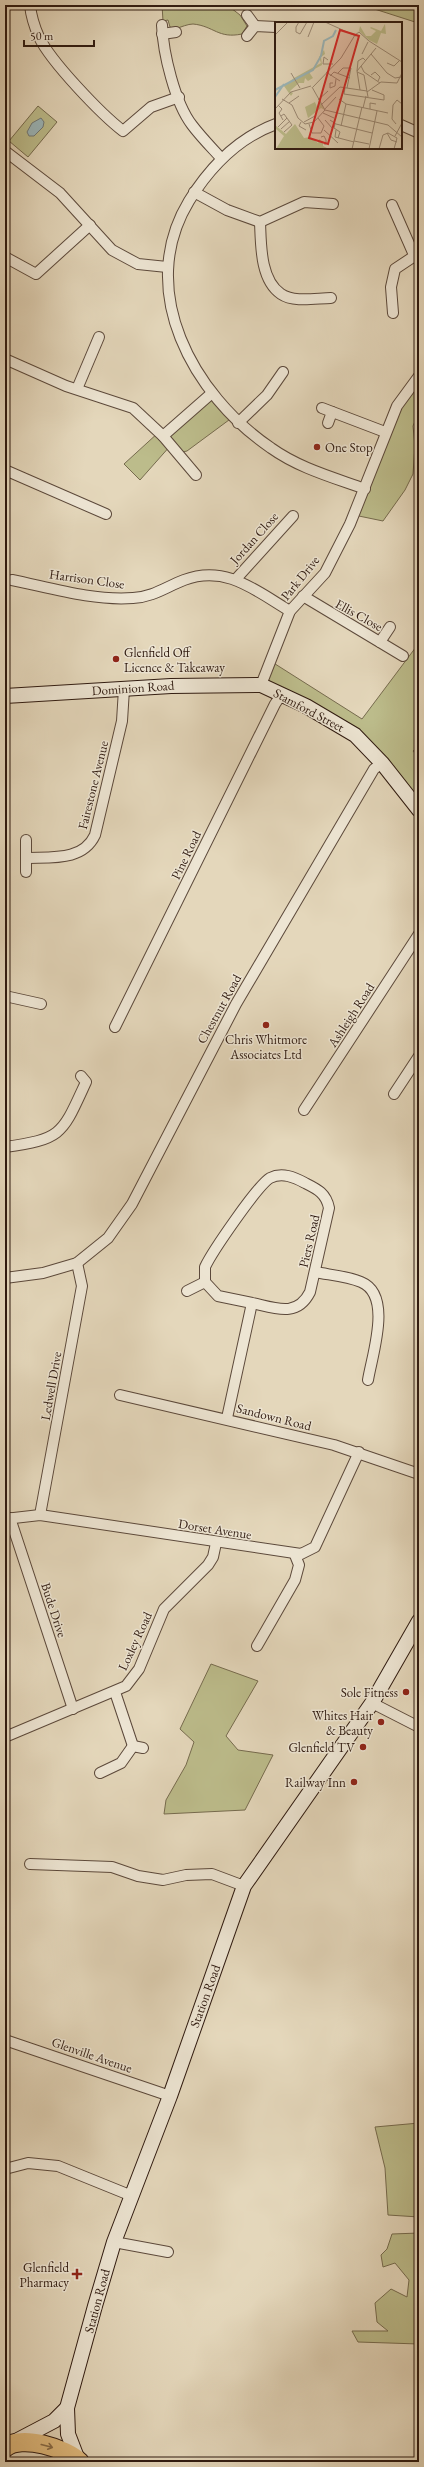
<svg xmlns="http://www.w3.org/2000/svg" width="424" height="2467" font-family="'EB Garamond',serif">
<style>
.green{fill:#bcbc8b;stroke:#766b4e}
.water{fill:#9bb7bb;stroke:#707877}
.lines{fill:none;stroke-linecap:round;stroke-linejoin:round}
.street-casing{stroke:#5c493b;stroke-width:12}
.secondary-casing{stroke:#2f1a10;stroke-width:16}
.highway-casing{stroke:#2f1a10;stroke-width:20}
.street{stroke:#ede5d3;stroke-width:10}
.secondary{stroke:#ede5d3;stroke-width:14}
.highway{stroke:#e2bc7e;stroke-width:18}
.oneway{stroke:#886b47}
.poi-dot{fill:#8f2418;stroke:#ede5d3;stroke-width:1.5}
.labels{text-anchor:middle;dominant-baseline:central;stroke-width:3;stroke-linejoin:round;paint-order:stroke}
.poi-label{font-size:13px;fill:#2f1a10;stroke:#ede5d3;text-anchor:end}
.street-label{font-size:13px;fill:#2f1a10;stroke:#ede5d3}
.inset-river{fill:none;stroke:#9bb7bb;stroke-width:2}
.inset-road{fill:none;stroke:#9c8b77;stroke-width:1}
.view{fill:#d62828;fill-opacity:0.15;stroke:#d62828;stroke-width:2}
.inset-edge{fill:none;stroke:#2f1a10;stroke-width:2}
</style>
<rect width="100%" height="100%" fill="#e4d7bb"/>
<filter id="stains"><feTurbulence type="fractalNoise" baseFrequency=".005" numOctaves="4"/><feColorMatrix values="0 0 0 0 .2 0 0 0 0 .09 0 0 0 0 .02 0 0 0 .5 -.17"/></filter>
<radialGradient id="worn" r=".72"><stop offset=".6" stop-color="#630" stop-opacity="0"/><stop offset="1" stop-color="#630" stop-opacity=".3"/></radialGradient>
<!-- green -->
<g class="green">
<path d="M 162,5 L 208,5 L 218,8 L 231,8 L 240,15 L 247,26 L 242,34 C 218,39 214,26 193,24 C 188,24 181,27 175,29 L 170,27 L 168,20 L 163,21 Z"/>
<path d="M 362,5 L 419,5 L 419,20 L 415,22 Z"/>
<path d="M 38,106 L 57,122 L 28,157 L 9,141 Z"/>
<path d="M 419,376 L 419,412 L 413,426 L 415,446 L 413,474 L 405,490 L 383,521 L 354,515 L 397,406 Z"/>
<path d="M 212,393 L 233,417 L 187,451 L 178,453 L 171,445 L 140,480 L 124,464 L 159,432 L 163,436 Z"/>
<path d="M 419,643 L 419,745 L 413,751 L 419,758 L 419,810 L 355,735 L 261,685 L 272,662 L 362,719 Z"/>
<path d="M 211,1664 L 258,1681 L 226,1736 L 238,1750 L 273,1755 L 245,1810 L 164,1814 L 166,1800 L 186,1765 L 194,1742 L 180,1729 Z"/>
<path d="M 419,2123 L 419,2217 L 388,2215 L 385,2168 L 375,2127 Z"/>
<path d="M 419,2233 L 419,2344 L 358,2342 L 352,2331 L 388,2331 L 377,2322 L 375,2303 L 391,2289 L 407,2297 L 409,2280 L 395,2263 L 383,2267 L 381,2255 L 387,2249 L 392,2234 Z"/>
</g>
<!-- water -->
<path class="water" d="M 41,118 L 44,122 L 43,127 L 34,136 L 29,136 L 27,132 L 32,123 Z"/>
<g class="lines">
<!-- street casing -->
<g class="street-casing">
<g id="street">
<path d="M 30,5 C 31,15 35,28 39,37 C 51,62 101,114 123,131 L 151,107 L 179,97"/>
<path d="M 247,15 L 255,26"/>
<path d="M 162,25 C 163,53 175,103 192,125 C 201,137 211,147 221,158"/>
<path d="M 162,34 L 176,32"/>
<path d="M 247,36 L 255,26 L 276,27"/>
<path d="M 276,124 C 238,138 210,167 189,201 C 135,290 193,395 271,448 C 299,468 332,477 365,489"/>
<path d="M 401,125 L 419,133"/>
<path d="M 5,151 L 60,193 L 112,250 L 138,264 L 167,267"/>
<path d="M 194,192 L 227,210 L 260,222 L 304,202 L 333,204"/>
<path d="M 392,205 L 414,255"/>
<path d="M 260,222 C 261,244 260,280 281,294 C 294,303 317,298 331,298"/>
<path d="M 5,257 L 36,274 L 90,225"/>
<path d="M 393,313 L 391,287 L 395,269 L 419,253"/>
<path d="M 5,359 L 66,386 L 133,408 L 163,436 L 196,475"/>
<path d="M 77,389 L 99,337"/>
<path d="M 322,408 L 385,432"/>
<path d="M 238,423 L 267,395 L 283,372"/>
<path d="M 328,423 L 332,412"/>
<path d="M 163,436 L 212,393"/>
<path d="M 5,470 L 106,514"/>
<path d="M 236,579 L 293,516"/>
<path d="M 12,580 C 51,588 93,601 133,598 C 153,597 166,587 184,580 C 226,564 256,591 290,611"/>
<path d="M 303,596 L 403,656"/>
<path d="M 380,642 L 390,627"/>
<path d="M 261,685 L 290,611 L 325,573 L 350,524 L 397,406 L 419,376"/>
<path d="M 26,840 L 26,872"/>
<path d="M 27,858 C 52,857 83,861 95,835 L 122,721 L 124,689"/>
<path d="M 5,996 L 41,1004"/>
<path d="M 115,1027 L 275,704 L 281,695"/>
<path d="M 394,1094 L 419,1056"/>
<path d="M 304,1110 L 419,934"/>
<path d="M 5,1147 C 63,1139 62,1134 86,1082 L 81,1076"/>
<path d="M 315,1272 C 330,1275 347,1276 361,1282 C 393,1295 372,1355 368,1380"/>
<path d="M 5,1278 L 43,1273 L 77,1263 L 108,1238 L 132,1204 L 236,1004 L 374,769 L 382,763"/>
<path d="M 187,1291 L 205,1282"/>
<path d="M 120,1395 L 334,1445 L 419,1474"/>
<path d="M 227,1418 L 252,1303 L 218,1296 L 205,1282 L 205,1267 C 212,1252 257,1186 270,1178 C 282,1172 294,1177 305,1183 C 317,1189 326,1193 329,1208 L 310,1292 C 297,1318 275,1308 252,1303"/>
<path d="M 40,1515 L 82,1286 L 77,1263"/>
<path d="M 10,1518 L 73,1709"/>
<path d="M 5,1519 L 40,1515 L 301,1554 L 315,1547 L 359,1452"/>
<path d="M 257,1646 L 295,1580 L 299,1565 L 295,1555"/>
<path d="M 115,1692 L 133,1746"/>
<path d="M 372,1703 L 419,1727"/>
<path d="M 5,1737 L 126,1686 L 139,1669 L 164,1609 L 208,1565 L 213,1557 L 216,1543"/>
<path d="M 100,1773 L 121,1763 L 133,1746 L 143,1748"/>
<path d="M 30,1864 L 112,1867 L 138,1876 L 163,1880 L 186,1875 L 212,1874 L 244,1886"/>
<path d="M 5,2040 L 170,2096"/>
<path d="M 5,2169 L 28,2163 L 58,2166 L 132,2196"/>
<path d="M 114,2242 L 168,2252"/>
</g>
</g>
<!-- secondary casing -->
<g class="secondary-casing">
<g id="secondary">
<path d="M 5,696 L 171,686 L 261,685 L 306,706 L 355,735 L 382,763 L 419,810"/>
<path d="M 14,2442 L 54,2421 L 67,2408"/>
<path d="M 78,2460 L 68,2434 L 67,2408 L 95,2306 L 114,2242 L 170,2096 L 244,1886 L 372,1703 L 419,1621"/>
</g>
</g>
<!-- highway casing -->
<g class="highway-casing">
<path id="highway" d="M 5,2448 C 21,2434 66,2448 80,2462"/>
</g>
<!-- street -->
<use href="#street" class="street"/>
<!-- secondary -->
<use href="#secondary" class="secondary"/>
<!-- highway -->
<use href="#highway" class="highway"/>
</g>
<!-- one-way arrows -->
<defs><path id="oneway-shaft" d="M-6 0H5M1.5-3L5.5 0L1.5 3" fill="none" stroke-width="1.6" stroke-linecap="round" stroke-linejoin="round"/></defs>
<use class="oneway" href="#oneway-shaft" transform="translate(47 2446) rotate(15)"/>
<!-- markers -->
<g class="poi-dot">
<circle cx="317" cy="447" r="4"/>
<circle cx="116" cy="659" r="4"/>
<circle cx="266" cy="1025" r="4"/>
<circle cx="406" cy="1692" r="4"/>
<circle cx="381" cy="1722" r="4"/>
<circle cx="363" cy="1747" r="4"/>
<circle cx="354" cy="1782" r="4"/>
<path d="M75 2268h4v4h4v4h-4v4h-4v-4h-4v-4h4z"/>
</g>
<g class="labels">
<!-- poi labels -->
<g class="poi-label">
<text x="325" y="447" text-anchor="start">One Stop</text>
<text x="124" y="652" text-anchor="start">Glenfield Off<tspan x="124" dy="15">Licence &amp; Takeaway</tspan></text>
<text x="266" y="1039" text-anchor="middle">Chris Whitmore<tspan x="266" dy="15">Associates Ltd</tspan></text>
<text x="398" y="1692">Sole Fitness</text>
<text x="373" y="1715">Whites Hair<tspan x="373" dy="15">&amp; Beauty</tspan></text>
<text x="355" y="1747">Glenfield TV</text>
<text x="346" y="1782">Railway Inn</text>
<text x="69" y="2267">Glenfield<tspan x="69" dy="15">Pharmacy</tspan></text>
</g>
<!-- street labels -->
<g class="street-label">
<text transform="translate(254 538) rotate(-48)">Jordan Close</text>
<text transform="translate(300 578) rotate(-51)">Park Drive</text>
<text transform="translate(87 579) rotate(8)">Harrison Close</text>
<text transform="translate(359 615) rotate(29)">Ellis Close</text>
<text transform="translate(133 688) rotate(-4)">Dominion Road</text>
<text transform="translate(309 710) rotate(28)">Stamford Street</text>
<text transform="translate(93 785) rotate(-76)">Fairestone Avenue</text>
<text transform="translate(186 855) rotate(-64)">Pine Road</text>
<text transform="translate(219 1009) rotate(-61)">Chestnut Road</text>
<text transform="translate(351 1015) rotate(-57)">Ashleigh Road</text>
<text transform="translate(309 1241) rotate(-77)">Piers Road</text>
<text transform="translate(51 1386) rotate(-80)">Ledwell Drive</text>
<text transform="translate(274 1417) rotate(14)">Sandown Road</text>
<text transform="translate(215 1529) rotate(9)">Dorset Avenue</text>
<text transform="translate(54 1610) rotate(72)">Bude Drive</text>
<text transform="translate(135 1641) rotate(-65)">Loxley Road</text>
<text transform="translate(205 1996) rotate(-70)">Station Road</text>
<text transform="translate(92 2055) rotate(19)">Glenville Avenue</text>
<text transform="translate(97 2301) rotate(-75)">Station Road</text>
</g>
</g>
<!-- overview -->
<g transform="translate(275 22)">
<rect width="127" height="127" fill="#e4d7bb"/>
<path d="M 110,2 L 111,12 L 106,11 L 102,22 L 94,18 L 84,9 L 85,4 L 91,14 L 96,14 L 101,9 L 95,6 L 96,5 L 106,9 ZM 49,28 L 50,32 L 46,35 L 47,43 L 34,50 L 38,56 L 33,59 L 30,56 L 29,61 L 24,61 L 15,69 L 18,71 L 16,74 L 9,64 L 19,56 L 46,41 L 44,35 ZM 44,78 L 50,88 L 46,86 L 33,96 L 30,85 L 40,80 L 42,85 ZM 20,102 L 29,116 L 35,115 L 43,121 L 44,117 L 48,120 L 48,124 L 54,127 L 1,127 L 9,114 L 1,107 L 0,103 L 11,112 Z" fill="#bcbc8b"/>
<path class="inset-river" d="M 0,68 L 38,48 L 46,34 L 49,19 L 58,14 L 61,8M 0,75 L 9,62"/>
<path class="inset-road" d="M 24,0 L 21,5 L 21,10 L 25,12 L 32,0M 50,0 L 81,14M 90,0 L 103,0M 0,13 L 13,0M 80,13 L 84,10 L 94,19 L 127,40M 33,15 L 39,0M 87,32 L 93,20M 96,32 L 112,51 L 120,56 L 126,55M 53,38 L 49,35 L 48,42 L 58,42M 112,41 L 119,44 L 124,39M 86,44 L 89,50 L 105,61M 82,49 L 83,39 L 88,36 L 91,39M 51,50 L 65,59M 82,50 L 89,53 L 93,75M 16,51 L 25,66M 63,51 L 68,46 L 76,46 L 72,66M 96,53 L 100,50 L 105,55 L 103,59M 55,54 L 59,50 L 75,56M 58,61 L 55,61 L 55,66 L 60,64 L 61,57M 37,65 L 50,88M 38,65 L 66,36 L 80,13M 65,65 L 92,69M 70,66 L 69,72 L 109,78 L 109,73 L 97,68M 85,68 L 82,49 L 101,26M 92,70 L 106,60 L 122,61 L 127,51M 7,77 L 17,83 L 23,96 L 30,102 L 39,100 L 50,88M 64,77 L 71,82 L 113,91M 43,78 L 53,69M 14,81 L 24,74M 3,83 L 7,87 L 4,91 L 8,98M 46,83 L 65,65M 88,86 L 91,74M 0,87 L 16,70 L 36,64M 95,87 L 95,81 L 101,82M 49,88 L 61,75M 50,88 L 113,103 L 127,115M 48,91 L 59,96M 6,94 L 9,92 L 17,103 L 9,110M 50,98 L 58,107M 55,98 L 61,102 L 97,111M 26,100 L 24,104 L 31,108M 29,100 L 40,94M 34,102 L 37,111 L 46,111 L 49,104 L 43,96M 60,102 L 59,106 L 65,110 L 63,116M 121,102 L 117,97 L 118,83 L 122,78 L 127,82M 66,104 L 71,82M 3,105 L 12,96M 6,107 L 15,99M 49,108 L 63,121M 61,108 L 60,115 L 79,120M 112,111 L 116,118 L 122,120M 120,114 L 127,101M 46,115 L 49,114 L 51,118 L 51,122 L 49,122M 79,119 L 94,122M 77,127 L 87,85M 94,127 L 102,89M 104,127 L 108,113 L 113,111 L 122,116 L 119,127"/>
<path class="view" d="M 65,8 L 84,14 L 53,122 L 34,116 Z"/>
<rect width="127" height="127" class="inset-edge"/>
</g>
<!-- margin -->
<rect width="424" height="2467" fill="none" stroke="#e4d7bb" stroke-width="20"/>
<rect x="6" y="6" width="412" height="2455" fill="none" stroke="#2f1a10" stroke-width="2"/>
<rect x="10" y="10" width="404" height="2447" fill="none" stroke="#2f1a10"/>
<!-- scale -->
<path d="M24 40v6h70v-6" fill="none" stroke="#2f1a10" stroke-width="2"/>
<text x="30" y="40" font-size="12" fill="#2f1a10" stroke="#ede5d3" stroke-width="3" paint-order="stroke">50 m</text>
<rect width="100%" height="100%" filter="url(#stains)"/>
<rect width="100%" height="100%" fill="url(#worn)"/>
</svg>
